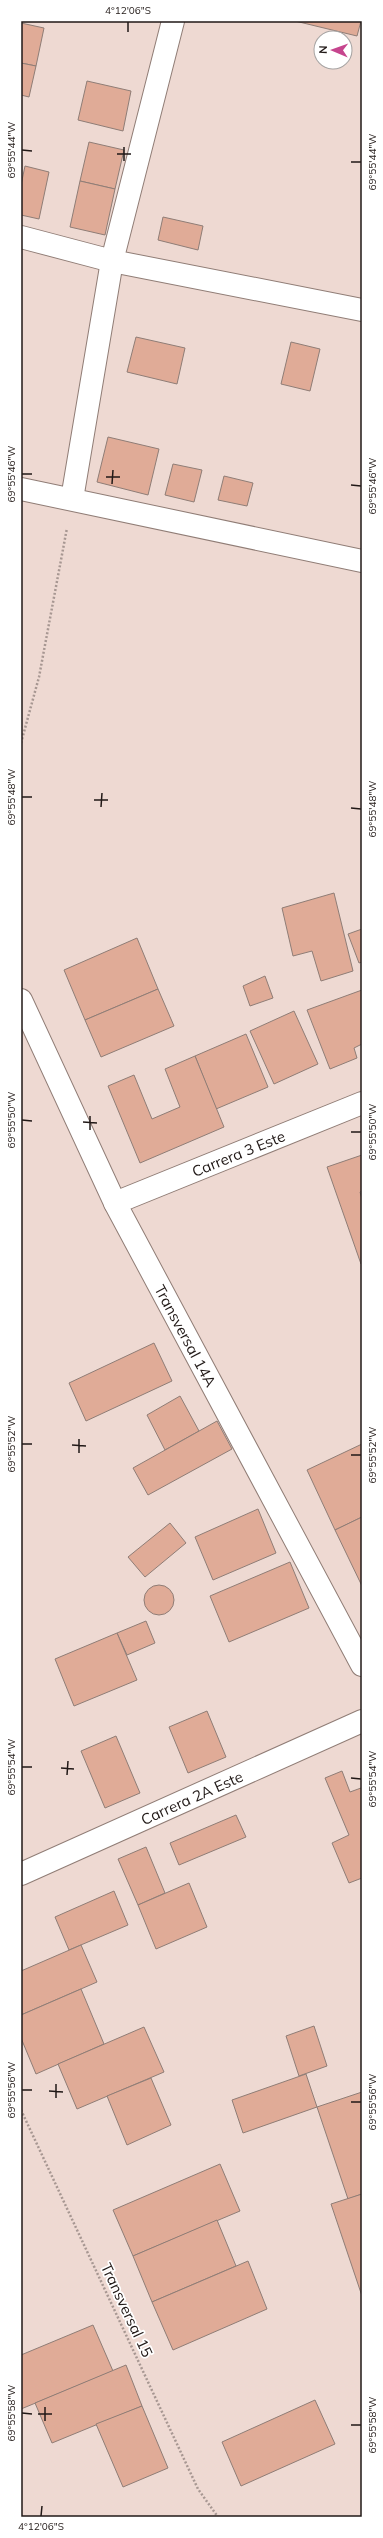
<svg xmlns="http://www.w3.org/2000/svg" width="383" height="2538" font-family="Mulish,sans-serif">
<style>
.building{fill:#e0ab97;stroke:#8f7d76}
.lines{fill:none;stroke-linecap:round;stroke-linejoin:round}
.minor-casing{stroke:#907d76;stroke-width:24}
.path{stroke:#a79792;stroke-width:2.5;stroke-dasharray:2 2;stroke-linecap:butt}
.minor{stroke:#fff;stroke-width:22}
.ticks{fill:none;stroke:#211917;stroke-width:1.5}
.labels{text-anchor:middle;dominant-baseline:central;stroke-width:3.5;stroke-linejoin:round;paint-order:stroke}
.street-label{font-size:15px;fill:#211917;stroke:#fff}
.neatline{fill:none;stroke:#211917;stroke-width:1.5}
.ticks-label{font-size:10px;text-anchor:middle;fill:#211917}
</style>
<rect width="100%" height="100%" fill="#eed9d2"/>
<!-- building -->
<g class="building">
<path d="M 295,21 L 361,21 L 357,36 Z"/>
<path d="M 21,23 L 44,28 L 36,66 L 21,63 Z"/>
<path d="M 21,63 L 36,66 L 29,97 L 21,95 Z"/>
<path d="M 87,81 L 131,91 L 123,131 L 78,120 Z"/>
<path d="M 89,142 L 124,150 L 115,189 L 80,181 Z"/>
<path d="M 25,166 L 49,172 L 39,219 L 21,215 L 21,185 Z"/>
<path d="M 80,181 L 115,189 L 105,235 L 70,227 Z"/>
<path d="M 163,217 L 203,226 L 198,250 L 158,240 Z"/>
<path d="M 136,337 L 185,348 L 177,384 L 127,372 Z"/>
<path d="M 291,342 L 320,349 L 310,391 L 281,384 Z"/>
<path d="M 108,437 L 159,449 L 148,495 L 97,482 Z"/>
<path d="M 173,464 L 202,470 L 194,502 L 165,495 Z"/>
<path d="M 224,476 L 253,483 L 247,506 L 218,500 Z"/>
<path d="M 334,893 L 353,971 L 321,981 L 312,951 L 293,956 L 282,908 Z"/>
<path d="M 362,929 L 362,962 L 359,963 L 348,934 Z"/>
<path d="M 137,938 L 158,989 L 85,1020 L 64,970 Z"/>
<path d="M 265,976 L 273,998 L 250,1006 L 243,986 Z"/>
<path d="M 158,989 L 174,1026 L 101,1057 L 85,1020 Z"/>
<path d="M 362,990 L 362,1044 L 354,1048 L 357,1058 L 330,1069 L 307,1010 Z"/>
<path d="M 294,1011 L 318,1064 L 274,1084 L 250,1031 Z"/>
<path d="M 246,1034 L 268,1087 L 216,1109 L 195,1056 Z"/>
<path d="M 195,1056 L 224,1127 L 140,1163 L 108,1086 L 134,1075 L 152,1119 L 180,1107 L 165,1069 Z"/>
<path d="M 362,1155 L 362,1191 L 360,1192 L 362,1199 L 361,1264 L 327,1167 Z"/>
<path d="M 154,1343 L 172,1381 L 86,1421 L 69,1383 Z"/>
<path d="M 180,1396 L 199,1431 L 165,1450 L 147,1415 Z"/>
<path d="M 217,1421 L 232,1449 L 148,1495 L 133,1468 Z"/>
<path d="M 362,1444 L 362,1517 L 335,1530 L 307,1470 Z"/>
<path d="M 258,1509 L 276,1553 L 213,1580 L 195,1537 Z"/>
<path d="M 362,1517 L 362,1586 L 335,1530 Z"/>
<path d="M 170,1523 L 186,1543 L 145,1577 L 128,1557 Z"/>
<path d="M 290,1562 L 309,1608 L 229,1642 L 210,1596 Z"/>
<circle cx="159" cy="1600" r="15"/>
<path d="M 146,1621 L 155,1643 L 127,1655 L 117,1633 Z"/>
<path d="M 117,1633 L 137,1680 L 74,1706 L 55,1659 Z"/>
<path d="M 207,1711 L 226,1757 L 188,1773 L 169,1727 Z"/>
<path d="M 116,1736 L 140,1793 L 105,1808 L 81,1751 Z"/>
<path d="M 342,1771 L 350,1792 L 361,1788 L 362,1790 L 362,1878 L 349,1883 L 332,1843 L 349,1835 L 325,1778 Z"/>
<path d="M 236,1815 L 246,1837 L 179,1865 L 170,1843 Z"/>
<path d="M 146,1847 L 165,1893 L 138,1905 L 118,1859 Z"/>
<path d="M 189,1883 L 207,1927 L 156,1949 L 138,1905 Z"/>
<path d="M 114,1891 L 128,1925 L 69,1950 L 55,1917 Z"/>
<path d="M 81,1945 L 97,1982 L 21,2015 L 21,1971 Z"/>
<path d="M 81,1989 L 104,2044 L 36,2074 L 21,2038 L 21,2015 Z"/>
<path d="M 314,2026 L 327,2066 L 299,2076 L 286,2036 Z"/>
<path d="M 144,2027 L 164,2072 L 77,2109 L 58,2064 Z"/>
<path d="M 306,2074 L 317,2107 L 243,2133 L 232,2100 Z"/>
<path d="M 151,2078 L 171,2125 L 127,2145 L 107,2096 Z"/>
<path d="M 362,2092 L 362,2194 L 348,2199 L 317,2107 Z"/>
<path d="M 220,2164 L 240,2211 L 133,2256 L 113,2210 Z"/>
<path d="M 362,2194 L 362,2296 L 331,2204 Z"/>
<path d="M 217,2220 L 236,2266 L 152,2302 L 133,2256 Z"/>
<path d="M 248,2261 L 267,2309 L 173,2350 L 152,2302 Z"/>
<path d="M 93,2325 L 113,2371 L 21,2409 L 21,2355 Z"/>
<path d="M 126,2365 L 142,2406 L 52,2443 L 35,2403 Z"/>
<path d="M 315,2400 L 335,2444 L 241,2486 L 222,2442 Z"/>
<path d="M 142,2406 L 168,2468 L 123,2487 L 96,2424 Z"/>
</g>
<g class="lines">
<!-- minor casing -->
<g class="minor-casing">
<g id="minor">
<path d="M 21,237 L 112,261 L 362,310"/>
<path d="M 21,489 L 362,561"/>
<path d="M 72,499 L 112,261 L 173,21"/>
<path id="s1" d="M 21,1000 L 115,1203 L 362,1665"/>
<path id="s2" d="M 115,1203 L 362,1103"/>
<path id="s3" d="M 21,1874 L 362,1721"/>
</g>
</g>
<!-- path -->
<g class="path">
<path d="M 21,743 L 39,677 L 67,528"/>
<path d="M 21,2110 L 198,2489 L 218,2517"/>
</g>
<!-- minor -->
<use href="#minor" class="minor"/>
</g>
<!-- ticks -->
<path class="ticks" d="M 128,32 L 128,22M 22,150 L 32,151M 117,154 L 131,154M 124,161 L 124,147M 351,162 L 361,162M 22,474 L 32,474M 106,477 L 120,477M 112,484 L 113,470M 351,485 L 361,486M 22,797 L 32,797M 94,800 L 108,800M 101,807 L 102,793M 351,808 L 361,809M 22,1120 L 32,1121M 83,1122 L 97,1123M 90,1130 L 90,1116M 351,1132 L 361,1132M 22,1444 L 32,1444M 72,1445 L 86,1446M 79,1453 L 79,1439M 351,1455 L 361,1455M 22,1767 L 32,1767M 61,1768 L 74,1769M 67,1775 L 68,1761M 351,1778 L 361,1779M 22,2090 L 32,2090M 49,2091 L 63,2092M 56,2098 L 56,2084M 351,2102 L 361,2102M 22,2413 L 32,2414M 38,2414 L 52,2414M 45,2421 L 45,2407M 351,2425 L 361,2425M 41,2516 L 42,2506"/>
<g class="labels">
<!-- street labels -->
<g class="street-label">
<text stroke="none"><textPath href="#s2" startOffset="133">Carrera 3 Este</textPath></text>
<text stroke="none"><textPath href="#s1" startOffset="374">Transversal 14A</textPath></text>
<text stroke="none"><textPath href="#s3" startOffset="187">Carrera 2A Este</textPath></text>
<text transform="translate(127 2310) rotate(65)">Transversal 15</text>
</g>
</g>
<!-- border -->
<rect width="383" height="2538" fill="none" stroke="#ffffff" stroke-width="44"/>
<!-- north arrow -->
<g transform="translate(333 50) rotate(272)"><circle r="19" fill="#ffffff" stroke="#a6a3a2"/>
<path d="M0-3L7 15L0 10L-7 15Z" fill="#c6458e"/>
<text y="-6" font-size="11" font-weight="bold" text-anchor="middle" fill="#211917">N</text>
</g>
<rect x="22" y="22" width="339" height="2494" class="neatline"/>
<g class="ticks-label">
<text x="128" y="14">4°12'06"S</text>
<text transform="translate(11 150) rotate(-90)" y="4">69°55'44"W</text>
<text transform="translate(372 162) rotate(-90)" y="4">69°55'44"W</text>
<text transform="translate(11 474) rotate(-90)" y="4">69°55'46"W</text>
<text transform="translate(372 486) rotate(-90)" y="4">69°55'46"W</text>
<text transform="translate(11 797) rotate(-90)" y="4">69°55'48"W</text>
<text transform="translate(372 809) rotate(-90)" y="4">69°55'48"W</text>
<text transform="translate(11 1120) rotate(-90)" y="4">69°55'50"W</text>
<text transform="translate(372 1132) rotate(-90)" y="4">69°55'50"W</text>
<text transform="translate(11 1444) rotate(-90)" y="4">69°55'52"W</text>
<text transform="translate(372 1455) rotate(-90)" y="4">69°55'52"W</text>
<text transform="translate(11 1767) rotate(-90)" y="4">69°55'54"W</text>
<text transform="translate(372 1779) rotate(-90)" y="4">69°55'54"W</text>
<text transform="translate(11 2090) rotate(-90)" y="4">69°55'56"W</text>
<text transform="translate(372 2102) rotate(-90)" y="4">69°55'56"W</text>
<text transform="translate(11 2413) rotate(-90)" y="4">69°55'58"W</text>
<text transform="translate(372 2425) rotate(-90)" y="4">69°55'58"W</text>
<text x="41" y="2530">4°12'06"S</text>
</g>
</svg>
